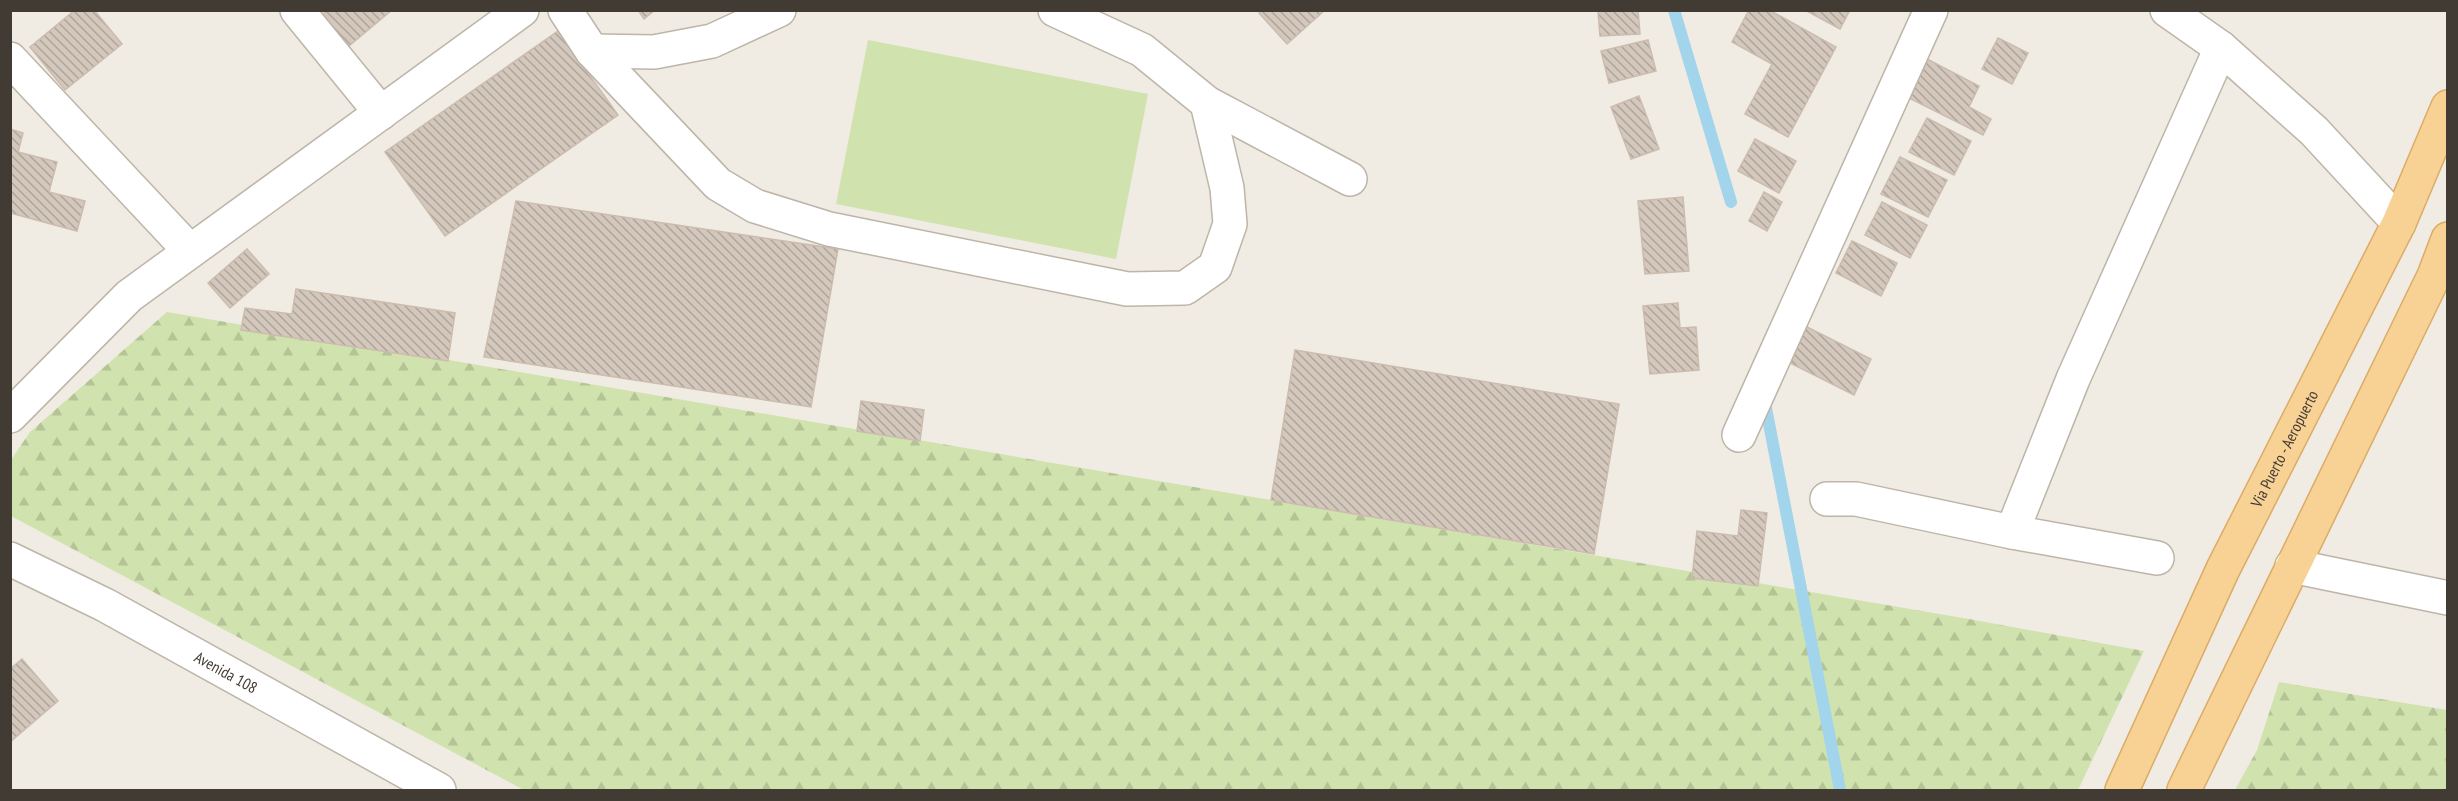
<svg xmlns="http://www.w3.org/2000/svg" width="2458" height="801" font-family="'PT Sans Narrow',sans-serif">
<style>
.forest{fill:url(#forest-firs)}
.pitch{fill:#d0e3ae}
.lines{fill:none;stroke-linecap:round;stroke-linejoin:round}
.stream{stroke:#a2d5eb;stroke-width:12}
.building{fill:url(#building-back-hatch);stroke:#cbbcad;stroke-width:1.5}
.minor-casing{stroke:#beb5a9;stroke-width:36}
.major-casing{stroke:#dbac66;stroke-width:36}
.minor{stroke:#fff;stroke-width:33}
.major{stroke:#f8d195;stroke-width:33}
.labels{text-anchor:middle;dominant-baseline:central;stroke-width:5;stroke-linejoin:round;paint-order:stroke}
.street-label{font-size:16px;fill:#423b34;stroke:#fff}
</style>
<defs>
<pattern id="forest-firs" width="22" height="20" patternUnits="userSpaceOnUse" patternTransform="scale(1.5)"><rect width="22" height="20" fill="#d0e3ae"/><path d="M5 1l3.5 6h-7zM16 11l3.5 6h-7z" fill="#b4c496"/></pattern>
<pattern id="building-back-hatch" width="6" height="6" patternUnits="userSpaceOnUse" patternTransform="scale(1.5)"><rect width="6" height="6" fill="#d4c8bc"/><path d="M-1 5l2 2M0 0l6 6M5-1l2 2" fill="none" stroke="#aea49a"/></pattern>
</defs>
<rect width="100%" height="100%" fill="#f0ebe3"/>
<!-- forest -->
<g class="forest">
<path d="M 167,312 L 1969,619 L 2144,651 L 2078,790 L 524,790 L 11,516 L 11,460 L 30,432 Z"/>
<path d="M 2279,682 L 2447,710 L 2447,790 L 2235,790 L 2257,750 Z"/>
</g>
<!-- pitch -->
<path class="pitch" d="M 868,40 L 1148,94 L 1116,259 L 836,204 Z"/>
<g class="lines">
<!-- stream -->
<g class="stream">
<path d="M 1674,10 L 1731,202"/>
<path d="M 1765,403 L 1840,790"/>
</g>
</g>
<!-- building -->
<g class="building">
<path d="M 75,10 L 94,10 L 122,44 L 65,90 L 30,47 Z"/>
<path d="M 328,10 L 392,10 L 343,51 L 317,19 Z"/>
<path d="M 638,10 L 655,10 L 644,19 Z"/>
<path d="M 1262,10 L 1325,10 L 1287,44 L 1259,13 Z"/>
<path d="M 1638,10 L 1640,34 L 1600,36 L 1598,11 Z"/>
<path d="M 1749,10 L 1769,10 L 1836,47 L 1788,137 L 1745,114 L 1772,64 L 1732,42 Z"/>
<path d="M 1805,10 L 1850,10 L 1840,29 Z"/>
<path d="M 558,31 L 618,115 L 445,236 L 385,152 Z"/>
<path d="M 1998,38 L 2028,53 L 2012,84 L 1982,69 Z"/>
<path d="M 1648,40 L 1656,71 L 1609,83 L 1601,51 Z"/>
<path d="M 1927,59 L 1979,86 L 1969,107 L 1991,119 L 1983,135 L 1907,97 Z"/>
<path d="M 1639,96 L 1659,149 L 1631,159 L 1611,107 Z"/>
<path d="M 1927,118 L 1971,141 L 1954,175 L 1909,152 Z"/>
<path d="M 10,129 L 23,133 L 18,152 L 57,162 L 49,192 L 85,201 L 77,231 L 10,213 Z"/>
<path d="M 1755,139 L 1796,161 L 1779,193 L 1738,171 Z"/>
<path d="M 1900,157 L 1947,180 L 1928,217 L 1881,194 Z"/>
<path d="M 1764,192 L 1782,202 L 1767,231 L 1749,221 Z"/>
<path d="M 1683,197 L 1689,271 L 1645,274 L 1638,201 Z"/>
<path d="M 516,201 L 838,249 L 811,407 L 484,357 Z"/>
<path d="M 1882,202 L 1927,225 L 1910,258 L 1865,235 Z"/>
<path d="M 1852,241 L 1897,263 L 1881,296 L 1836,273 Z"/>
<path d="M 247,249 L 269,274 L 230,308 L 208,283 Z"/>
<path d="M 296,289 L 455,313 L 448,361 L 241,330 L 245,308 L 292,314 Z"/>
<path d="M 1678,303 L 1680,328 L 1696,327 L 1699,370 L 1650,374 L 1643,306 Z"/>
<path d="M 1805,326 L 1871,359 L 1854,395 L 1788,362 Z"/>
<path d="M 1295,350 L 1619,404 L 1594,554 L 1271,500 Z"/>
<path d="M 861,401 L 924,410 L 920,441 L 857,431 Z"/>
<path d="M 1741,510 L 1767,513 L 1758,586 L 1692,578 L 1697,531 L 1738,536 Z"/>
<path d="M 22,659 L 58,701 L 10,742 L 10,669 Z"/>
</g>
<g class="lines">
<!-- minor casing -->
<g class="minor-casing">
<g id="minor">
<path d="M 297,10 L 381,113"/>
<path d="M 565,10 L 592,51 L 718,184 L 755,206 L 829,229 L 1127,289 L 1185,288 L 1215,267 L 1230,224 L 1227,188 L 1207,103"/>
<path d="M 1055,10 L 1142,50 L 1207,103 L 1350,179"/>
<path d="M 2167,10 L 2221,48 L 2314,131 L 2399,223"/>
<path d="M 592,51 L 654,52 L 712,41 L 779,10"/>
<path d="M 10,59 L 190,251"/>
<path d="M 10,416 L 129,296 L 522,10"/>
<path d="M 1739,435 L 1931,10"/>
<path d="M 1827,499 L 1856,499 L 2012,532 L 2157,558"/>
<path d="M 2012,532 L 2073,379 L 2221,48"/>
<path id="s1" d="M 10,559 L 105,605 L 439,790"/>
<path d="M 2292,566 L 2448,598"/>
</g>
</g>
<!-- major casing -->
<g class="major-casing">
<g id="major">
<path id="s2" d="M 2122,790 L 2223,569 L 2399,223 L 2448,107"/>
<path d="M 2184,790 L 2434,276 L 2448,239"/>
</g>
</g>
<!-- minor -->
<use href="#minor" class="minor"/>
<!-- major -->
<use href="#major" class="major"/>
</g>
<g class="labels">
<!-- street labels -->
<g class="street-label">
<text stroke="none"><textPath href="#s2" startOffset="378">Via Puerto - Aeropuerto</textPath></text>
<text stroke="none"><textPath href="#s1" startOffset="244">Avenida 108</textPath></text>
</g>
</g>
<!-- border -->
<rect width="2458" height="801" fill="none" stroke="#423b34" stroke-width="24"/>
</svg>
